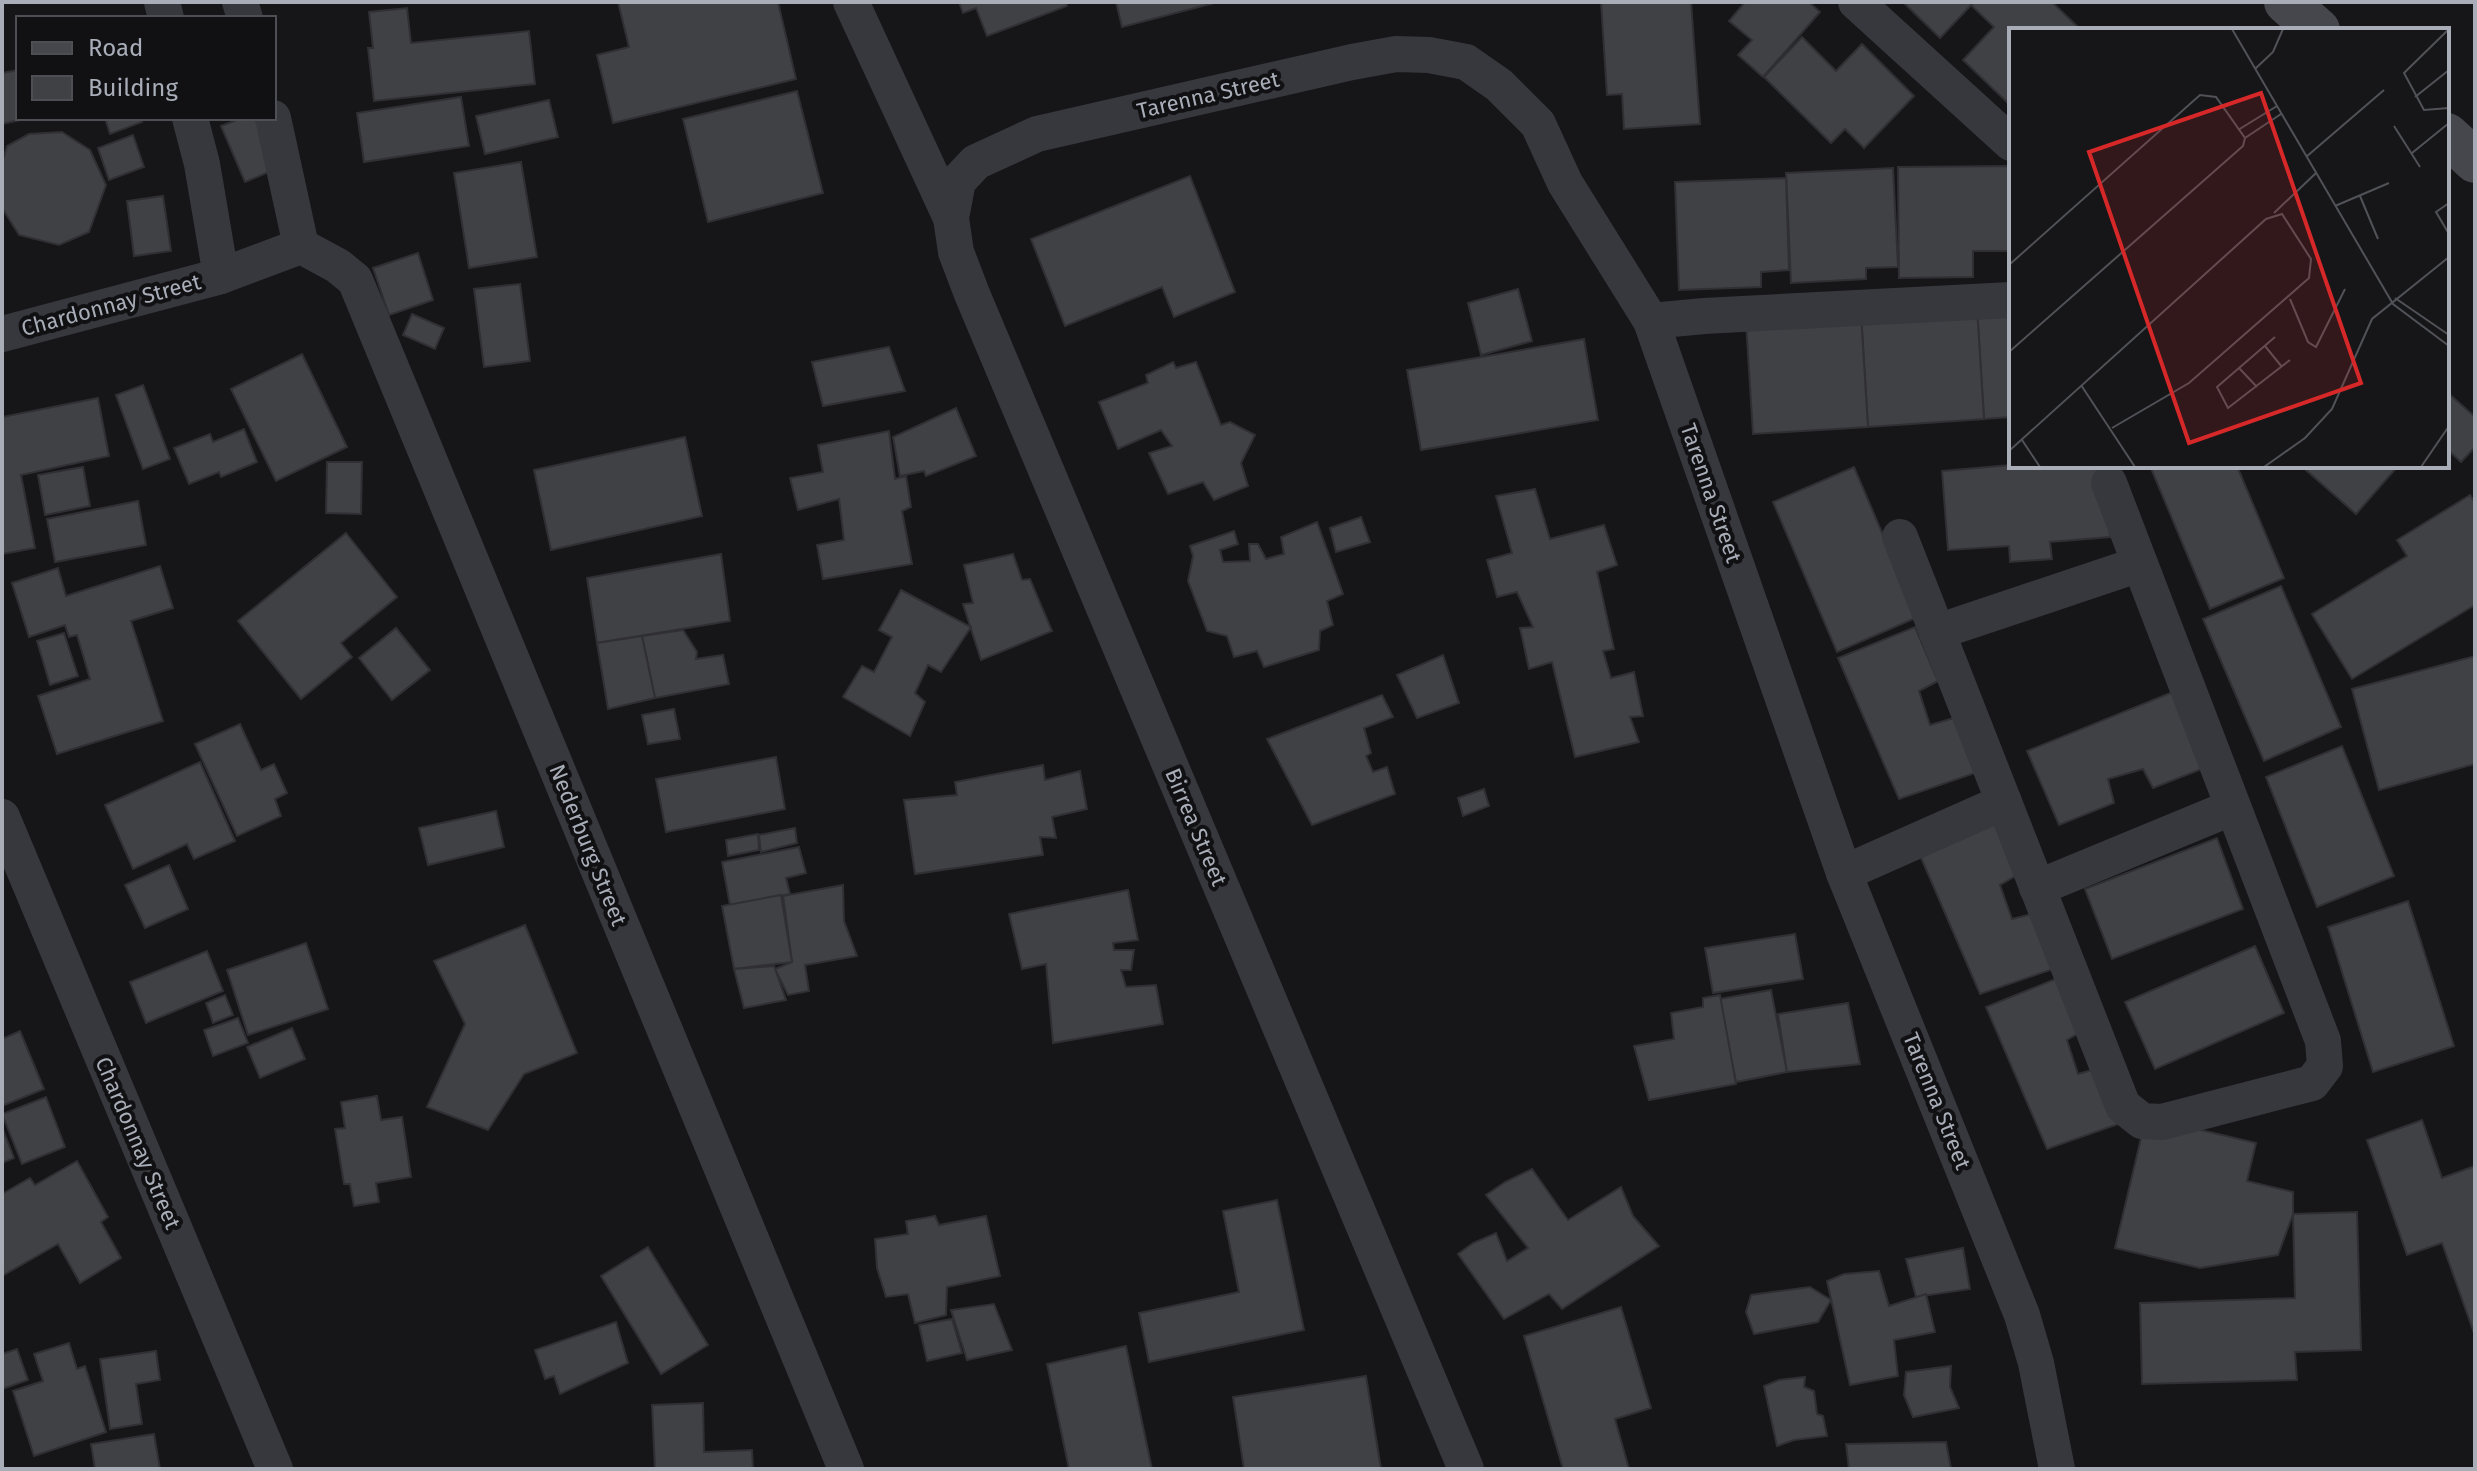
<svg xmlns="http://www.w3.org/2000/svg" width="2477" height="1471" font-family="'Fira Sans',sans-serif">
<style>
.building{fill:#404145;stroke:#303034;stroke-width:2}
.lines{fill:none;stroke-linecap:round;stroke-linejoin:round}
.street{stroke:#37383d;stroke-width:36}
.secondary{stroke:#45474d;stroke-width:44}
.labels{text-anchor:middle;dominant-baseline:central;stroke-width:8;stroke-linejoin:round;paint-order:stroke}
.street-label{font-size:22px;fill:#a8adb8;stroke:#111113}
.inset-road{fill:none;stroke:#505258;stroke-width:2}
.view{fill:#d62828;fill-opacity:0.15;stroke:#d62828;stroke-width:4}
.inset-edge{fill:none;stroke:#a8adb8;stroke-width:4}
</style>
<rect width="100%" height="100%" fill="#161618"/>
<!-- building -->
<g class="building">
<path d="M 618,2 L 778,2 L 796,79 L 613,123 L 597,55 L 629,47 Z"/>
<path d="M 959,2 L 1066,2 L 1067,6 L 987,36 L 976,8 L 963,13 Z"/>
<path d="M 1116,2 L 1218,2 L 1122,27 Z"/>
<path d="M 1601,2 L 1691,2 L 1700,124 L 1624,129 L 1622,94 L 1607,95 Z"/>
<path d="M 1745,2 L 1809,2 L 1820,12 L 1763,77 L 1738,55 L 1752,40 L 1729,21 Z"/>
<path d="M 1903,2 L 1974,2 L 1940,38 Z"/>
<path d="M 1974,2 L 2052,2 L 2081,30 L 2011,30 L 2011,106 L 1963,60 L 1994,27 L 1971,5 Z"/>
<path d="M 407,8 L 411,43 L 529,31 L 535,84 L 374,101 L 368,48 L 373,48 L 369,12 Z"/>
<path d="M 1802,37 L 1836,71 L 1862,44 L 1914,96 L 1864,148 L 1845,129 L 1831,143 L 1764,77 Z"/>
<path d="M 18,70 L 18,118 L 29,118 L 2,124 L 2,73 Z"/>
<path d="M 797,91 L 823,193 L 708,222 L 683,119 Z"/>
<path d="M 461,97 L 469,146 L 364,162 L 357,113 Z"/>
<path d="M 549,100 L 558,137 L 485,154 L 476,116 Z"/>
<path d="M 105,118 L 141,118 L 142,122 L 110,134 Z"/>
<path d="M 242,118 L 255,118 L 276,169 L 245,182 L 221,126 Z"/>
<path d="M 62,132 L 90,150 L 106,185 L 89,232 L 59,245 L 19,235 L 2,208 L 2,163 L 7,146 L 29,134 Z"/>
<path d="M 133,135 L 144,167 L 109,180 L 98,148 Z"/>
<path d="M 521,162 L 537,257 L 469,268 L 454,173 Z"/>
<path d="M 2010,166 L 2010,251 L 1973,251 L 1973,277 L 1899,278 L 1898,167 Z"/>
<path d="M 1893,168 L 1898,267 L 1866,268 L 1866,279 L 1791,283 L 1786,173 Z"/>
<path d="M 1190,176 L 1235,292 L 1174,317 L 1162,287 L 1065,326 L 1031,239 Z"/>
<path d="M 1786,178 L 1789,270 L 1761,272 L 1761,287 L 1679,290 L 1675,182 Z"/>
<path d="M 163,196 L 171,251 L 134,256 L 127,201 Z"/>
<path d="M 418,253 L 433,300 L 389,315 L 373,268 Z"/>
<path d="M 520,284 L 530,361 L 484,367 L 474,289 Z"/>
<path d="M 1518,289 L 1532,341 L 1481,355 L 1468,303 Z"/>
<path d="M 2011,304 L 2011,417 L 1984,419 L 1977,307 Z"/>
<path d="M 1977,307 L 1984,419 L 1868,427 L 1861,314 Z"/>
<path d="M 412,314 L 444,328 L 435,349 L 403,335 Z"/>
<path d="M 1861,314 L 1868,427 L 1753,434 L 1746,322 Z"/>
<path d="M 1584,339 L 1598,420 L 1421,450 L 1407,370 Z"/>
<path d="M 889,347 L 905,391 L 823,406 L 812,362 Z"/>
<path d="M 302,354 L 347,447 L 276,481 L 231,389 Z"/>
<path d="M 1173,362 L 1176,368 L 1196,362 L 1221,425 L 1230,422 L 1255,435 L 1241,463 L 1248,486 L 1214,500 L 1203,482 L 1168,494 L 1149,453 L 1172,446 L 1161,430 L 1118,449 L 1099,402 L 1148,383 L 1146,375 Z"/>
<path d="M 143,385 L 170,459 L 143,469 L 116,395 Z"/>
<path d="M 2447,392 L 2475,417 L 2475,447 L 2461,462 L 2447,449 Z"/>
<path d="M 98,398 L 109,456 L 21,475 L 35,548 L 2,554 L 2,417 Z"/>
<path d="M 956,408 L 976,456 L 926,476 L 924,471 L 900,476 L 893,437 Z"/>
<path d="M 244,429 L 257,462 L 221,477 L 219,472 L 189,484 L 174,448 L 210,434 L 213,442 Z"/>
<path d="M 889,431 L 895,479 L 906,476 L 911,507 L 902,511 L 912,564 L 823,579 L 817,545 L 844,540 L 839,499 L 798,510 L 790,478 L 823,472 L 818,445 Z"/>
<path d="M 685,437 L 702,516 L 551,550 L 534,470 Z"/>
<path d="M 327,462 L 362,462 L 361,514 L 326,513 Z"/>
<path d="M 2011,465 L 2104,466 L 2110,537 L 2050,542 L 2052,559 L 2010,562 L 2009,546 L 1948,550 L 1942,471 Z"/>
<path d="M 2150,466 L 2237,466 L 2284,578 L 2210,609 Z"/>
<path d="M 2309,466 L 2398,466 L 2356,514 L 2306,470 Z"/>
<path d="M 83,467 L 90,506 L 45,515 L 38,475 Z"/>
<path d="M 1854,467 L 1918,617 L 1837,652 L 1773,502 Z"/>
<path d="M 1535,489 L 1550,539 L 1604,525 L 1617,565 L 1597,572 L 1614,649 L 1603,651 L 1611,678 L 1634,672 L 1643,716 L 1630,717 L 1639,742 L 1575,757 L 1552,662 L 1529,669 L 1520,628 L 1533,627 L 1517,592 L 1497,597 L 1487,560 L 1512,553 L 1496,496 Z"/>
<path d="M 2470,495 L 2475,503 L 2475,605 L 2352,679 L 2312,614 L 2407,556 L 2397,540 Z"/>
<path d="M 138,501 L 146,545 L 55,562 L 47,519 Z"/>
<path d="M 1361,517 L 1370,542 L 1336,552 L 1330,528 Z"/>
<path d="M 1317,522 L 1343,594 L 1327,601 L 1333,625 L 1320,631 L 1319,650 L 1264,667 L 1257,651 L 1234,657 L 1227,636 L 1207,631 L 1188,581 L 1193,556 L 1190,546 L 1234,531 L 1238,544 L 1220,550 L 1223,562 L 1250,561 L 1249,544 L 1258,544 L 1266,559 L 1284,554 L 1281,537 Z"/>
<path d="M 346,533 L 397,597 L 341,643 L 352,657 L 301,699 L 238,621 Z"/>
<path d="M 721,554 L 730,621 L 597,643 L 587,578 Z"/>
<path d="M 1013,554 L 1022,580 L 1030,579 L 1052,631 L 981,660 L 963,604 L 973,603 L 964,565 Z"/>
<path d="M 160,566 L 173,608 L 131,621 L 163,721 L 57,754 L 38,696 L 90,679 L 77,635 L 69,637 L 65,625 L 29,637 L 12,583 L 58,568 L 66,596 Z"/>
<path d="M 2281,586 L 2341,727 L 2264,761 L 2203,619 Z"/>
<path d="M 901,590 L 971,627 L 941,672 L 928,665 L 915,693 L 925,702 L 910,736 L 843,697 L 862,666 L 874,672 L 892,637 L 879,630 Z"/>
<path d="M 1915,627 L 1938,681 L 1919,691 L 1930,725 L 1954,718 L 1978,772 L 1899,799 L 1838,658 Z"/>
<path d="M 396,628 L 430,670 L 392,700 L 359,658 Z"/>
<path d="M 683,630 L 697,652 L 696,659 L 723,655 L 729,684 L 655,698 L 642,636 Z"/>
<path d="M 64,633 L 78,676 L 50,685 L 37,641 Z"/>
<path d="M 642,636 L 655,698 L 608,709 L 597,643 Z"/>
<path d="M 1443,655 L 1459,703 L 1417,718 L 1397,675 Z"/>
<path d="M 2475,656 L 2475,764 L 2379,790 L 2352,689 Z"/>
<path d="M 2180,689 L 2207,767 L 2153,788 L 2143,769 L 2108,779 L 2114,803 L 2059,825 L 2027,751 Z"/>
<path d="M 1382,695 L 1393,717 L 1364,728 L 1371,753 L 1366,756 L 1373,772 L 1387,767 L 1395,794 L 1312,825 L 1267,739 Z"/>
<path d="M 674,709 L 680,739 L 648,744 L 642,715 Z"/>
<path d="M 240,724 L 261,770 L 274,764 L 287,793 L 275,799 L 281,816 L 237,836 L 195,744 Z"/>
<path d="M 2342,746 L 2394,876 L 2317,907 L 2266,777 Z"/>
<path d="M 776,757 L 785,809 L 666,832 L 656,779 Z"/>
<path d="M 200,762 L 235,841 L 194,859 L 187,844 L 133,869 L 105,805 Z"/>
<path d="M 1043,765 L 1045,780 L 1080,771 L 1087,809 L 1052,817 L 1056,838 L 1040,837 L 1043,855 L 915,874 L 904,800 L 957,795 L 955,782 Z"/>
<path d="M 1484,789 L 1489,806 L 1463,816 L 1458,798 Z"/>
<path d="M 496,811 L 504,847 L 428,865 L 419,828 Z"/>
<path d="M 1996,822 L 2019,874 L 2000,885 L 2012,919 L 2036,913 L 2059,967 L 1980,994 L 1919,853 Z"/>
<path d="M 795,828 L 797,843 L 761,852 L 759,835 Z"/>
<path d="M 758,834 L 759,850 L 728,856 L 726,840 Z"/>
<path d="M 2217,838 L 2243,909 L 2112,959 L 2085,889 Z"/>
<path d="M 799,847 L 806,873 L 786,878 L 790,894 L 730,905 L 722,862 Z"/>
<path d="M 169,865 L 188,909 L 145,928 L 125,885 Z"/>
<path d="M 843,885 L 844,921 L 857,956 L 805,965 L 809,991 L 788,995 L 775,969 L 792,962 L 783,896 Z"/>
<path d="M 1128,890 L 1138,940 L 1113,943 L 1114,950 L 1134,950 L 1131,970 L 1121,970 L 1126,987 L 1156,985 L 1163,1024 L 1053,1043 L 1046,964 L 1022,969 L 1009,914 Z"/>
<path d="M 781,895 L 792,962 L 734,969 L 722,906 Z"/>
<path d="M 2408,901 L 2454,1046 L 2373,1072 L 2328,927 Z"/>
<path d="M 525,925 L 577,1053 L 524,1074 L 488,1130 L 427,1107 L 465,1024 L 434,961 Z"/>
<path d="M 1795,934 L 1803,979 L 1713,993 L 1705,948 Z"/>
<path d="M 306,943 L 328,1009 L 248,1035 L 227,970 Z"/>
<path d="M 2255,946 L 2284,1013 L 2155,1069 L 2125,1002 Z"/>
<path d="M 207,951 L 223,991 L 146,1023 L 130,982 Z"/>
<path d="M 774,966 L 786,1000 L 744,1008 L 734,969 Z"/>
<path d="M 2063,976 L 2086,1029 L 2067,1040 L 2078,1074 L 2102,1067 L 2127,1121 L 2047,1149 L 1986,1007 Z"/>
<path d="M 1771,990 L 1787,1072 L 1736,1082 L 1719,999 Z"/>
<path d="M 225,995 L 233,1015 L 213,1023 L 206,1003 Z"/>
<path d="M 1720,995 L 1736,1084 L 1649,1100 L 1634,1046 L 1674,1039 L 1671,1013 L 1703,1007 L 1703,998 Z"/>
<path d="M 1848,1003 L 1860,1064 L 1787,1072 L 1778,1014 Z"/>
<path d="M 238,1018 L 248,1043 L 213,1056 L 204,1030 Z"/>
<path d="M 292,1028 L 305,1059 L 260,1078 L 247,1047 Z"/>
<path d="M 20,1031 L 44,1089 L 2,1106 L 2,1039 Z"/>
<path d="M 377,1096 L 381,1120 L 402,1117 L 411,1177 L 376,1183 L 379,1202 L 354,1206 L 350,1184 L 344,1184 L 335,1129 L 345,1128 L 341,1102 Z"/>
<path d="M 46,1097 L 65,1147 L 22,1164 L 2,1114 Z"/>
<path d="M 2146,1117 L 2256,1143 L 2247,1181 L 2293,1192 L 2293,1214 L 2278,1255 L 2200,1268 L 2115,1248 Z"/>
<path d="M 2422,1120 L 2442,1178 L 2475,1166 L 2474,1333 L 2442,1243 L 2407,1255 L 2367,1140 Z"/>
<path d="M 2,1127 L 14,1158 L 2,1163 Z"/>
<path d="M 77,1161 L 108,1217 L 101,1222 L 121,1258 L 80,1283 L 58,1244 L 2,1276 L 2,1194 L 30,1178 L 35,1185 Z"/>
<path d="M 1532,1169 L 1568,1220 L 1621,1187 L 1633,1216 L 1659,1246 L 1562,1309 L 1549,1294 L 1504,1319 L 1458,1254 L 1473,1243 L 1496,1233 L 1507,1261 L 1528,1248 L 1486,1195 L 1505,1182 Z"/>
<path d="M 1277,1200 L 1304,1330 L 1149,1362 L 1139,1313 L 1239,1292 L 1223,1211 Z"/>
<path d="M 2357,1212 L 2361,1350 L 2295,1352 L 2297,1380 L 2142,1384 L 2140,1303 L 2295,1298 L 2293,1214 Z"/>
<path d="M 935,1216 L 937,1249 L 905,1259 L 909,1222 Z"/>
<path d="M 935,1216 L 939,1225 L 986,1216 L 1000,1276 L 947,1287 L 946,1315 L 915,1323 L 908,1294 L 886,1297 L 877,1268 L 875,1239 L 908,1234 L 906,1221 Z"/>
<path d="M 648,1247 L 708,1345 L 661,1374 L 601,1276 Z"/>
<path d="M 1963,1248 L 1970,1289 L 1916,1297 L 1906,1259 Z"/>
<path d="M 1879,1271 L 1889,1306 L 1926,1294 L 1935,1332 L 1894,1340 L 1898,1376 L 1850,1385 L 1827,1281 L 1844,1274 Z"/>
<path d="M 1810,1287 L 1831,1300 L 1818,1322 L 1754,1334 L 1746,1312 L 1751,1295 Z"/>
<path d="M 994,1304 L 1012,1350 L 967,1360 L 951,1310 Z"/>
<path d="M 1621,1307 L 1651,1408 L 1615,1419 L 1629,1469 L 1563,1469 L 1524,1336 Z"/>
<path d="M 952,1319 L 962,1353 L 927,1361 L 919,1325 Z"/>
<path d="M 616,1322 L 628,1363 L 560,1394 L 554,1376 L 545,1379 L 535,1350 Z"/>
<path d="M 69,1343 L 77,1369 L 85,1366 L 106,1432 L 34,1456 L 13,1391 L 43,1381 L 34,1354 Z"/>
<path d="M 1126,1346 L 1152,1469 L 1069,1469 L 1047,1364 Z"/>
<path d="M 17,1349 L 28,1380 L 2,1389 L 2,1354 Z"/>
<path d="M 156,1351 L 160,1380 L 136,1384 L 142,1424 L 110,1429 L 100,1359 Z"/>
<path d="M 1951,1366 L 1950,1387 L 1959,1408 L 1913,1417 L 1904,1395 L 1906,1372 Z"/>
<path d="M 1366,1376 L 1381,1469 L 1244,1469 L 1233,1397 Z"/>
<path d="M 1805,1377 L 1804,1387 L 1814,1391 L 1817,1414 L 1823,1416 L 1827,1436 L 1794,1440 L 1777,1446 L 1764,1386 L 1779,1380 Z"/>
<path d="M 703,1403 L 704,1452 L 752,1450 L 753,1469 L 655,1469 L 652,1405 Z"/>
<path d="M 154,1434 L 160,1469 L 95,1469 L 91,1444 Z"/>
<path d="M 1946,1442 L 1951,1469 L 1849,1469 L 1846,1444 Z"/>
</g>
<g class="lines">
<!-- street -->
<g class="street">
<path d="M 162,2 L 166,18"/>
<path d="M 240,2 L 245,18"/>
<path d="M 851,2 L 951,218"/>
<path d="M 1856,2 L 2011,143"/>
<path d="M 190,118 L 202,164 L 221,276"/>
<path d="M 273,118 L 301,246"/>
<path d="M 1651,321 L 1704,316 L 2011,300"/>
<path d="M 2,334 L 221,276 L 301,246 L 338,266 L 355,280 L 846,1469"/>
<path d="M 1900,537 L 2123,1106 L 2142,1121 L 2162,1122 L 2312,1083 L 2325,1066 L 2323,1041 L 2109,483"/>
<path d="M 1937,632 L 2140,564"/>
<path d="M 2,817 L 275,1469"/>
<path d="M 1844,873 L 2004,802"/>
<path d="M 2037,888 L 2233,807"/>
<path d="M 1466,1469 L 972,294 L 956,252 L 951,218 L 958,181 L 976,162 L 1037,134 L 1352,62 L 1396,54 L 1429,55 L 1466,62 L 1499,85 L 1538,124 L 1565,183 L 1651,321 L 1844,873 L 2022,1315 L 2036,1363 L 2057,1469"/>
</g>
<!-- secondary -->
<g class="secondary">
<path d="M 2286,2 L 2318,30"/>
<path d="M 2447,135 L 2475,161"/>
</g>
</g>
<g class="labels">
<!-- street labels -->
<g class="street-label">
<text transform="translate(1208 95) rotate(-13)">Tarenna Street</text>
<text transform="translate(111 305) rotate(-15)">Chardonnay Street</text>
<text transform="translate(1711 493) rotate(71)">Tarenna Street</text>
<text transform="translate(1196 827) rotate(67)">Birrea Street</text>
<text transform="translate(588 845) rotate(68)">Nederburg Street</text>
<text transform="translate(1937 1101) rotate(68)">Tarenna Street</text>
<text transform="translate(138 1143) rotate(67)">Chardonnay Street</text>
</g>
</g>
<!-- overview -->
<g transform="translate(2009 28)">
<rect width="440" height="440" fill="#161618"/>
<path class="inset-road" d="M 223,1 L 384,276 L 440,318M 440,1 L 395,45 L 415,82 L 440,80M 246,41 L 264,24 L 274,1M 406,69 L 440,42M 385,98 L 411,139M 229,102 L 268,78M 236,110 L 272,86M 403,125 L 440,95M 297,129 L 375,62M 351,168 L 369,211M 440,175 L 427,184 L 440,206M 326,178 L 380,155M 265,185 L 307,145M 0,237 L 191,67 L 207,69 L 236,110 L 234,118 L 0,324M 386,270 L 440,307M 281,271 L 299,314 L 307,319 L 336,261M 266,309 L 208,359 L 219,380 L 281,332M 256,318 L 273,339M 230,340 L 248,359M 72,357 L 126,439M 13,412 L 31,439M 0,423 L 257,191 L 273,186 L 302,231 L 300,250 L 180,355 L 103,400M 255,439 L 296,410 L 323,381 L 363,291 L 440,229M 412,439 L 440,398"/>
<path class="view" d="M 252,65 L 352,355 L 180,415 L 80,124 Z"/>
<rect width="440" height="440" class="inset-edge"/>
</g>
<!-- border -->
<rect width="2477" height="1471" fill="none" stroke="#a8adb8" stroke-width="8"/>
<!-- legend -->
<rect x="16" y="16" width="260" height="104" fill="#111113" stroke="#4d4f55" stroke-width="2"/>
<rect x="32" y="42" width="40" height="12" fill="#45474d" stroke="#4d4f55" stroke-width="2"/>
<text x="88" y="56" font-size="24" fill="#a8adb8">Road</text>
<rect x="32" y="76" width="40" height="24" fill="#404145" stroke="#4d4f55" stroke-width="2"/>
<text x="88" y="96" font-size="24" fill="#a8adb8">Building</text>
</svg>
